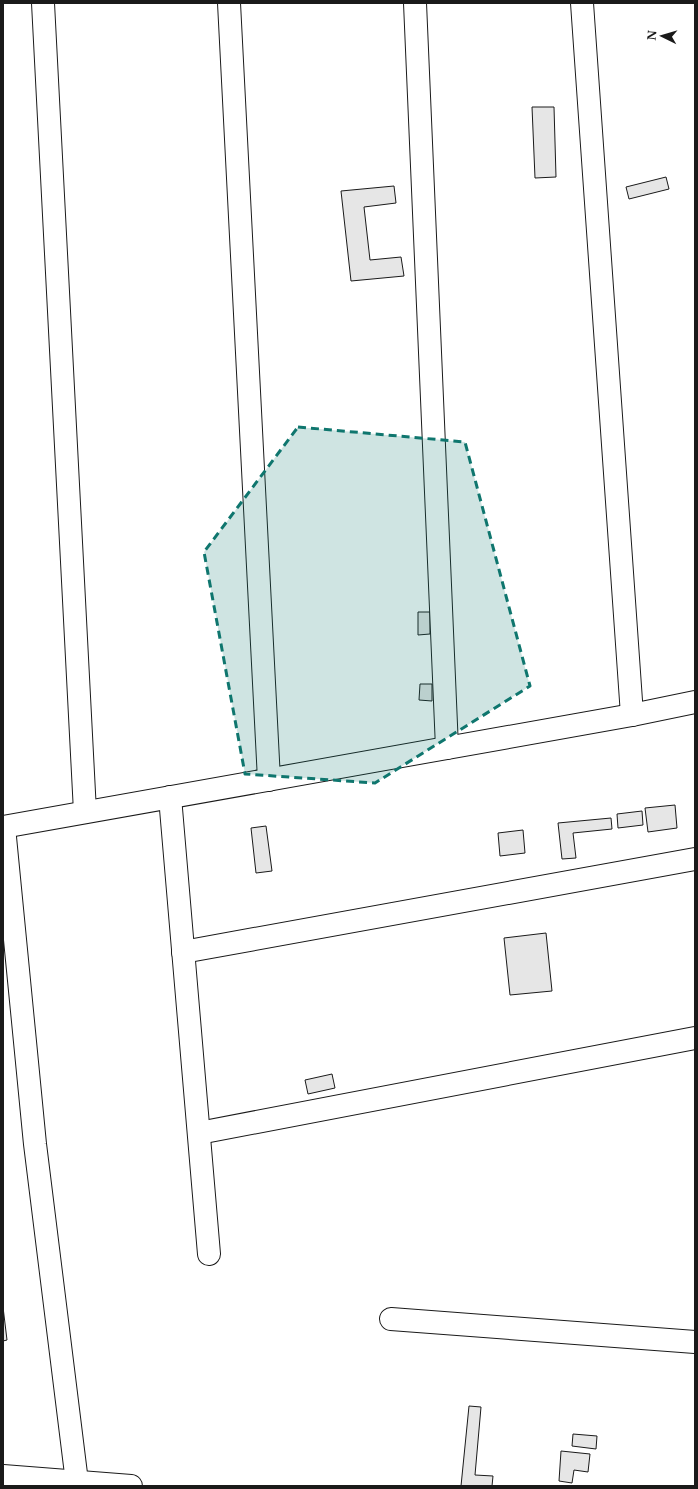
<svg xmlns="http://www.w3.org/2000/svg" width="698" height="1489" font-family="'Libre Baskerville',serif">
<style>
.building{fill:#e6e6e6;stroke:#1a1a1a}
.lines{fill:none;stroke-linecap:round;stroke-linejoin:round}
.minor-casing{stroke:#1a1a1a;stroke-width:24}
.minor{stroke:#fff;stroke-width:22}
.marked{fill:#0f766e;fill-opacity:0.2;stroke:#0f766e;stroke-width:3;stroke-dasharray:8 5;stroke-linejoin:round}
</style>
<rect width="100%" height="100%" fill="#fff"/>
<!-- building -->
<g class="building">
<path d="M 532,107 L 554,107 L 556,177 L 535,178 Z"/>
<path d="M 666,177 L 669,189 L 629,199 L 626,187 Z"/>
<path d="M 394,186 L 396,203 L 364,207 L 370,260 L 401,257 L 404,276 L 351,281 L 341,191 Z"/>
<path d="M 418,612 L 430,612 L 430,634 L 418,635 Z"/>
<path d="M 420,684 L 432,684 L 432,701 L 419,700 Z"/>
<path d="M 675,805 L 677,828 L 648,832 L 645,808 Z"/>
<path d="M 642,811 L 643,825 L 618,828 L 617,814 Z"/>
<path d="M 611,818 L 612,829 L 573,833 L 576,858 L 562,859 L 558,823 Z"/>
<path d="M 266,826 L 272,871 L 256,873 L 251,828 Z"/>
<path d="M 523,830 L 525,853 L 500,856 L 498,833 Z"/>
<path d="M 546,933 L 552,991 L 510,995 L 504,938 Z"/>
<path d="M 332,1074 L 335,1088 L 308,1094 L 305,1080 Z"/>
<path d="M 3,1307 L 7,1340 L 3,1341 Z"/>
<path d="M 469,1406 L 481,1407 L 475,1475 L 493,1476 L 492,1486 L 461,1486 Z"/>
<path d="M 573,1434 L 597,1436 L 596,1449 L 572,1446 Z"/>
<path d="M 561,1451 L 590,1454 L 588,1472 L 574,1470 L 572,1483 L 559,1481 Z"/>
</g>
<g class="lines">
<!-- minor casing -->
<g class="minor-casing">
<g id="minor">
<path d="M 43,3 L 85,812"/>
<path d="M 229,3 L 269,780"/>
<path d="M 415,3 L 447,748"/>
<path d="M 582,3 L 632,715"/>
<path d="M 170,797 L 209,1254"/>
<path d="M 3,827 L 632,715 L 695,702"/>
<path d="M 4,827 L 35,1144 L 77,1482"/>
<path d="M 183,952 L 695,859"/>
<path d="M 199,1133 L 695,1038"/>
<path d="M 391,1319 L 695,1342"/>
<path d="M 3,1476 L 131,1486"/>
</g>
</g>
<!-- minor -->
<use href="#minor" class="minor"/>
</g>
<!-- marked area -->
<path class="marked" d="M 298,427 L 465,442 L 530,686 L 375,783 L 245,774 L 204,552 Z"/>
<!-- border -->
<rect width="698" height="1489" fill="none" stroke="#1a1a1a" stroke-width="8"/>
<!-- north arrow -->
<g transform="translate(662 36) rotate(275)" stroke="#ffffff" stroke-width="3" paint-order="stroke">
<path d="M0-3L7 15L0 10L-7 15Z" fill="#1a1a1a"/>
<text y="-6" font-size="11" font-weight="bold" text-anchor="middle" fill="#1a1a1a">N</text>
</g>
</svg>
